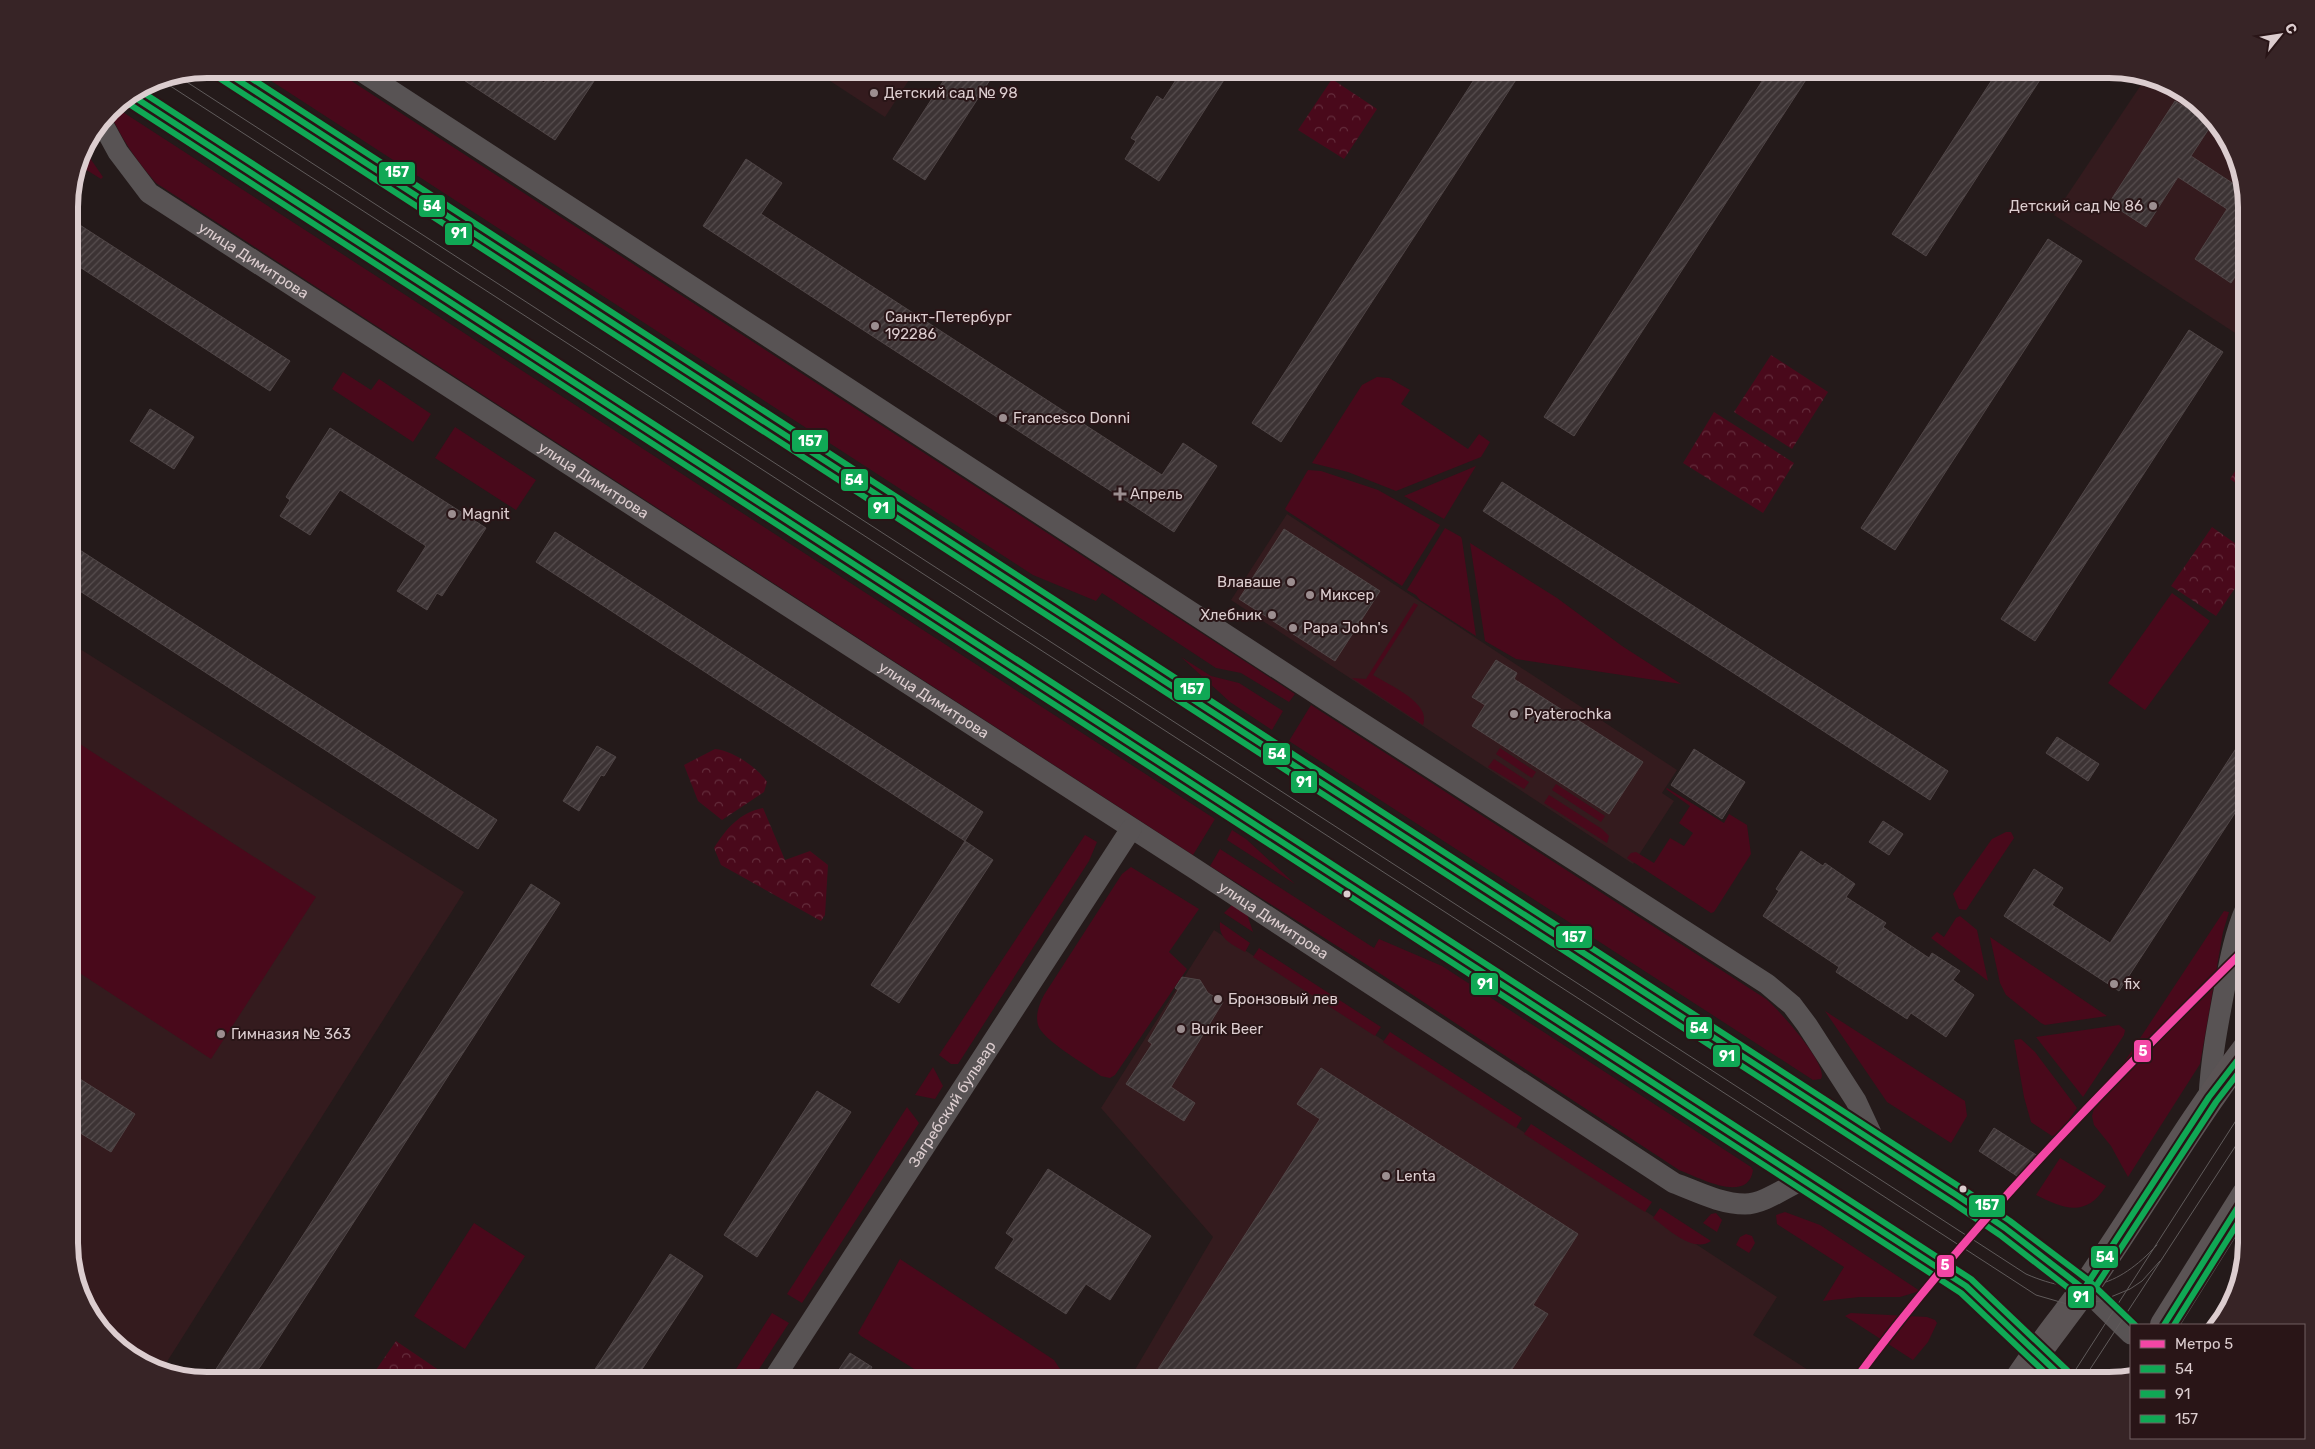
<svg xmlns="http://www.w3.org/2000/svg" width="2315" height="1449" font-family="Rubik,sans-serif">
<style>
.built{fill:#341b1e}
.grass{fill:#49091b}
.park{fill:url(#park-crowns)}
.building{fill:url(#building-hatch);stroke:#4f4546}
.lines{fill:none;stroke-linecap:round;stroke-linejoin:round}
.minor{stroke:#585354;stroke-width:21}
.major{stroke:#5b5455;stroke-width:28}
.tram{stroke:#605b5b;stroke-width:1}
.bus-1-casing{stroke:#291517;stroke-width:10}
.bus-2-casing{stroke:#291517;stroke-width:10}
.bus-3-casing{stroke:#291517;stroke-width:10}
.bus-1{stroke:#10a855;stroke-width:6}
.bus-2{stroke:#10a855;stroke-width:6}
.bus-3{stroke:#10a855;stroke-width:6}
.metro-1-casing{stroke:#291517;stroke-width:11}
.metro-1{stroke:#f346a5;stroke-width:8}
.poi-dot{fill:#9c8e90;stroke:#291517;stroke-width:2}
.bus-dot{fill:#dccdcf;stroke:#291517;stroke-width:2}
.labels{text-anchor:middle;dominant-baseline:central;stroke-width:4;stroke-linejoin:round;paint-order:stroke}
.poi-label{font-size:15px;fill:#dccdcf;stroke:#291517;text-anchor:start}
.street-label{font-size:15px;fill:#dccdcf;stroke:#291517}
.rim{fill:none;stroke:#dccdcf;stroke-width:6}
.line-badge{stroke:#291517;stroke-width:2}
.badge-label{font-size:14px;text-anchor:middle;font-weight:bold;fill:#fff}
</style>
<defs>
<pattern id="park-crowns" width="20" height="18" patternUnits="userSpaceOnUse" patternTransform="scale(1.25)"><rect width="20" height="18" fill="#49091b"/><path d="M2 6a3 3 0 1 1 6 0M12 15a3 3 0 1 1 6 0" fill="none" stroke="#632c3b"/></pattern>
<pattern id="building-hatch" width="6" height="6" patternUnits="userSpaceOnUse" patternTransform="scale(1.25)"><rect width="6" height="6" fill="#3c3334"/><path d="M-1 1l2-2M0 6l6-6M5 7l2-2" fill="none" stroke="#584f50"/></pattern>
</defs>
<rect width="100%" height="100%" fill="#241a1a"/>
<!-- built -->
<g class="built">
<path d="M 812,69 L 916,69 L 885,117 Z"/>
<path d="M 2145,79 L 2177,87 L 2228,138 L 2246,198 L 2246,340 L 2054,215 Z"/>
<path d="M 1287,514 L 1677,770 L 1662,793 L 1674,801 L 1633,864 L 1231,600 Z"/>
<path d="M 69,642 L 464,892 L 163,1368 L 138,1362 L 87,1311 L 69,1251 Z"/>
<path d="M 1214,930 L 1777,1297 L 1753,1335 L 1824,1380 L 1129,1380 L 1213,1237 L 1101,1108 Z"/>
</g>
<!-- grass -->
<g class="grass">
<path d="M 253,69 L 333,69 L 1295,694 L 1289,702 L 1241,673 L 1216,668 L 1102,593 L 1096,601 L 1033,575 Z"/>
<path d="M 115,107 L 1215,819 L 1193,855 L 156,183 C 137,161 122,140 110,113 L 112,109 Z"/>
<path d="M 83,148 L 103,177 L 101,179 L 77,164 Z"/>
<path d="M 343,372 L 371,390 L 379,379 L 431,414 L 413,442 L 332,389 Z"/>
<path d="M 1377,377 L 1389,378 L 1410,390 L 1401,404 L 1468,449 L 1479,434 L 1490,442 L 1481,457 L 1396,491 L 1348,472 L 1312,463 L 1362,385 Z"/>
<path d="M 455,427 L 536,480 L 516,510 L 435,458 Z"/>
<path d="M 1476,466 L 1444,519 L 1404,496 Z"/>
<path d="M 1308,470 L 1321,471 L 1378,490 L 1440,525 L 1402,586 L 1287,511 L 1285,509 Z"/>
<path d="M 1445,528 L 1461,537 L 1462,540 L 1476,636 L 1420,600 L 1416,595 L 1407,590 Z"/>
<path d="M 1470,543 L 1557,598 L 1622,646 L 1681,684 L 1516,659 L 1485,641 Z"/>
<path d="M 2172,593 L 2210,621 L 2145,710 L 2108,683 Z"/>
<path d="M 1414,603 L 1418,605 L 1373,675 C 1389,685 1432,703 1423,725 L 1352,678 L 1366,679 Z"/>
<path d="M 1181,657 L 1211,676 L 1239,683 L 1283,711 L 1272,730 L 1230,702 Z"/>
<path d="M 1311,705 L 1766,999 C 1780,1011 1822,1058 1822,1076 L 1821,1079 L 1813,1080 L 1289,741 Z"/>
<path d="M 69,737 L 316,897 L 211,1059 L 69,966 Z"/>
<path d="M 1500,748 L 1536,772 L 1532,778 L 1496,754 Z"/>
<path d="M 1494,759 L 1529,782 L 1524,789 L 1488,767 Z"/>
<path d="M 1556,784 L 1605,816 L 1601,822 L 1552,790 Z"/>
<path d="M 1667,788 L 1724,823 L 1729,814 L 1747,825 L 1751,854 L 1714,912 L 1711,913 L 1627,858 L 1631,853 L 1636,852 L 1654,863 L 1670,838 L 1684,846 L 1693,833 L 1679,823 L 1690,806 L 1666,789 Z"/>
<path d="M 1549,795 L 1602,829 L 1609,836 L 1607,843 L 1544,803 Z"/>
<path d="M 1232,830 L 1246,839 L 1295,884 L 1227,840 Z"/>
<path d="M 2006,832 L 2011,832 L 2014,838 L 1966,910 L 1959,909 L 1953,894 L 1992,839 Z"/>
<path d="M 1085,835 L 1097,842 L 1089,861 L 958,1064 L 951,1064 L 939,1055 Z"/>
<path d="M 1220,849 L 1374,948 L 1379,939 L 1442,966 L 1751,1167 L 1753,1170 C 1748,1205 1698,1177 1679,1170 L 1364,963 L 1210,866 Z"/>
<path d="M 1131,867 L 1199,909 L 1169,952 L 1187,969 L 1115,1075 L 1110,1078 L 1101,1076 C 1087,1065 1042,1040 1038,1025 C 1035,1014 1040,1003 1044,995 L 1122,874 Z"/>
<path d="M 1234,903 L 1246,911 L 1253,932 L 1224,913 Z"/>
<path d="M 2224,911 L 2229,912 L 2223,932 L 2200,1064 L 2128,1177 L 2111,1146 L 2094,1125 L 2092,1116 L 2094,1108 Z"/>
<path d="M 1960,916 L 1977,930 L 1988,981 L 1931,938 L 1937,932 L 1944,937 L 1956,918 Z"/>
<path d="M 1220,922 L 1250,943 L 1245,952 C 1232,944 1218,939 1220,922 Z"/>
<path d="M 1990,937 L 2107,1016 L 2045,1025 L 2041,1023 L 2006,995 L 2000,983 Z"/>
<path d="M 2246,947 L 2246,1019 L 2238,1018 L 2236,1010 Z"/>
<path d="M 1259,948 L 1381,1027 L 1375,1036 L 1253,957 Z"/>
<path d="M 1825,1011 L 1965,1101 L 1967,1116 L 1951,1143 L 1887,1102 Z"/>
<path d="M 2119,1025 L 2125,1030 L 2124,1035 L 2083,1097 L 2036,1037 Z"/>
<path d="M 1390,1032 L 1522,1118 L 1516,1128 L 1383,1042 Z"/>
<path d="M 2021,1039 L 2035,1052 L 2077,1108 L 2059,1134 L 2052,1136 L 2031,1122 L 2024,1097 L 2014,1040 Z"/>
<path d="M 933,1067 L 943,1086 L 935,1099 L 915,1095 Z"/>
<path d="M 907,1107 L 919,1123 L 802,1303 L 787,1294 Z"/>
<path d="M 1531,1124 L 1652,1202 L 1645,1212 L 1524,1134 Z"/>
<path d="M 2060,1158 L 2106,1186 C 2086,1218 2064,1209 2036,1195 Z"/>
<path d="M 1660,1208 L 1711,1241 C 1693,1254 1667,1228 1653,1218 Z"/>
<path d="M 1785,1212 L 1820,1225 L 1920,1291 L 1900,1297 L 1859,1297 L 1823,1301 L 1844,1267 L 1777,1224 L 1776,1215 Z"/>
<path d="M 1716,1213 L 1722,1220 L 1717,1232 L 1703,1223 L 1711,1214 Z"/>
<path d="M 474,1223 L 525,1256 L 465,1349 L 414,1316 Z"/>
<path d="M 1746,1234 L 1752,1236 L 1755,1243 L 1749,1253 L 1736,1245 L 1740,1237 Z"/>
<path d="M 900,1259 L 1054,1360 L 1060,1369 L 1061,1380 L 932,1380 L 861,1336 L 858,1333 Z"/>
<path d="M 772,1313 L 789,1323 L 752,1380 L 729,1380 Z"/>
<path d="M 1851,1313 L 1927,1317 L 1935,1320 L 1937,1323 L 1928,1342 L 1913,1360 L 1845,1316 Z"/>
</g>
<!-- park -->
<g class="park">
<path d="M 1332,79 L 1377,109 L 1344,159 L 1298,130 Z"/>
<path d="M 1771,355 L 1828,392 L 1792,449 L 1734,412 Z"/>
<path d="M 1714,412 L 1794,463 L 1763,513 L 1683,463 Z"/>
<path d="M 2246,454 L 2246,490 L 2230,479 Z"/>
<path d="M 2212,527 L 2246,551 L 2246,572 L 2216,616 L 2171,586 Z"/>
<path d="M 715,749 C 732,750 758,768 767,782 L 764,792 L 722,820 L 698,801 L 684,765 Z"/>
<path d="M 763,808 L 785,860 L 810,851 L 828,865 L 825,915 L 821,921 L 721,865 L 714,848 C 727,828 739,813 763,808 Z"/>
<path d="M 2239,1267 L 2228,1311 L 2218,1321 C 2219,1300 2228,1285 2239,1267 Z"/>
<path d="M 396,1341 L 452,1379 L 451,1380 L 369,1380 Z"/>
</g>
<!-- building -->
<g class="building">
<path d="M 447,69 L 523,69 L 544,83 L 553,69 L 602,69 L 555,140 Z"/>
<path d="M 951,69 L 997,69 L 925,180 L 893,159 Z"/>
<path d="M 1183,69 L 1231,69 L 1159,181 L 1125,159 L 1136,141 L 1131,138 L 1157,96 L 1163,100 Z"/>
<path d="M 1481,69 L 1523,69 L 1281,442 L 1252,423 Z"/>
<path d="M 1770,69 L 1813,69 L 1574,436 L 1544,417 Z"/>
<path d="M 1999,69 L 2047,69 L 1926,256 L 1892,234 Z"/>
<path d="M 2175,101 L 2212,124 L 2191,156 L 2240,188 L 2242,185 L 2246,198 L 2246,260 L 2231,283 L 2195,259 L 2227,209 L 2178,177 L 2146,227 L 2109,203 Z"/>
<path d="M 746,159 L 782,183 L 761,214 L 1162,475 L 1183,443 L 1217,466 L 1174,532 L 703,226 Z"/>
<path d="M 69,218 L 290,361 L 270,391 L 69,260 Z"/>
<path d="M 2048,239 L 2082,261 L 1895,550 L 1861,528 Z"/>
<path d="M 2189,330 L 2223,352 L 2035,641 L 2001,619 Z"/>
<path d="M 150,409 L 194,437 L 174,469 L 130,441 Z"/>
<path d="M 330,428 L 486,528 L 442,596 L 437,593 L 427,610 L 397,591 L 426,546 L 340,490 L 310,535 L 280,516 L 290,500 L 286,497 Z"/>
<path d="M 1502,482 L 1948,771 L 1930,800 L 1483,511 Z"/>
<path d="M 1284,529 L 1380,591 L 1335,661 L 1239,599 Z"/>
<path d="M 555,532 L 983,812 L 965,841 L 536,562 Z"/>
<path d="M 69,543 L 497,820 L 478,849 L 69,584 Z"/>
<path d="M 1496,660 L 1517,673 L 1514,679 L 1643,762 L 1609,814 L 1472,726 L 1485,705 L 1472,697 Z"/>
<path d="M 2246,733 L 2246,796 L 2119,991 L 2004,916 L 2034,869 L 2063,888 L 2052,905 L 2110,943 Z"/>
<path d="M 2057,737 L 2099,764 L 2088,781 L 2046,753 Z"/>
<path d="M 597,746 L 616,757 L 604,776 L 601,775 L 579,811 L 563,801 Z"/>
<path d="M 1694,749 L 1745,782 L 1722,819 L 1671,785 Z"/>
<path d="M 1883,821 L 1903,834 L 1889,855 L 1869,842 Z"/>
<path d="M 965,841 L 993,860 L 899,1003 L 871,985 Z"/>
<path d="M 1801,851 L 1823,866 L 1825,863 L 1855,884 L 1846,897 L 1886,923 L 1883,927 L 1929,958 L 1932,953 L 1960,971 L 1953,980 L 1974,995 L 1946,1037 L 1911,1013 L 1907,1019 L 1836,972 L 1839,967 L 1763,916 L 1779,891 L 1776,889 Z"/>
<path d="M 531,884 L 560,903 L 264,1361 L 251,1380 L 209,1380 Z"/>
<path d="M 1182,977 L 1200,980 L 1208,993 L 1223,1002 L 1171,1087 L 1195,1103 L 1184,1121 L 1126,1084 L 1152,1044 L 1148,1041 L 1178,990 L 1175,988 Z"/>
<path d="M 1321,1068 L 1578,1234 L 1533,1305 L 1548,1314 L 1505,1380 L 1491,1371 L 1485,1380 L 1151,1380 L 1320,1119 L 1297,1104 Z"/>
<path d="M 69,1072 L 135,1114 L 111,1152 L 69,1126 Z"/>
<path d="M 817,1091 L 851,1112 L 757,1257 L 724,1235 Z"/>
<path d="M 1994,1128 L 2038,1156 L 2023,1180 L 1979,1151 Z"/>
<path d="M 1048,1169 L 1151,1236 L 1110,1300 L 1086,1284 L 1066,1314 L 995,1268 L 1014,1239 L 1006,1233 Z"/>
<path d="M 670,1254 L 703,1276 L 635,1380 L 588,1380 Z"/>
<path d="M 850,1353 L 872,1367 L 864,1380 L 832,1380 Z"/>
</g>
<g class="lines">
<!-- minor -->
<g class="minor">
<path d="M 221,69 L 660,352 L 1958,1196 L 2005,1228 L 2083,1287 L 2131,1334"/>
<path d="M 358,69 L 1329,702 L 1767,984 L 1792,1005 L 1807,1025 L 1856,1101 L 1876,1144"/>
<path d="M 131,95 L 1966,1286 L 2065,1380"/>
<path id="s1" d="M 101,121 L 118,152 L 149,193 L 1195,869 L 1674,1183 C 1696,1191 1720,1204 1745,1204 C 1763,1204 1785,1188 1802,1180"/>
<path d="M 2209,1097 C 2211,1059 2218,1023 2225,986 C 2230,959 2235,933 2246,908"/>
<path id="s2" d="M 773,1380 L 1131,829"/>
</g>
<!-- major -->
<g class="major">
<path d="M 2164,1325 L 2246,1194"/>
<path d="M 2018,1380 C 2039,1348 2063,1319 2085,1288 C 2140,1209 2188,1125 2246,1049"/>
</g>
<!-- tram -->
<g class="tram">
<path d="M 176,75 L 2026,1274 C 2081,1298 2117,1288 2157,1245"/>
<path d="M 158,78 L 2036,1295 L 2067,1304 L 2101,1301 L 2130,1289 L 2142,1281 L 2160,1261"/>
<path d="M 2069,1380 L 2246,1105"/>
<path d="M 2083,1380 L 2246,1130"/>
</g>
<!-- bus-1 casing -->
<g class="bus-1-casing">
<g id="bus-1">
<path d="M 221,69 L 1958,1196 L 2005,1228 L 2084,1289 L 2209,1097 L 2246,1049"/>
<path d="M 131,95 L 1966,1286 L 2065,1380"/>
<path d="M 2164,1325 L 2246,1194"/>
</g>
</g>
<!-- bus-2 casing -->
<g class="bus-2-casing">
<g id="bus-2">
<path d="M 216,76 L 1953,1203 L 2000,1235 L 2080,1297 L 2087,1297 L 2091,1294 L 2216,1102 L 2246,1063"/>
<path d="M 126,102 L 1961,1293 L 2053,1380"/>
<path d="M 2174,1325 L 2246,1210"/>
</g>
</g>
<!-- bus-3 casing -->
<g class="bus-3-casing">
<g id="bus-3">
<path d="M 237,69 L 1963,1189 L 2010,1221 L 2088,1280 L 2135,1325"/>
<path d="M 139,90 L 1971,1279 L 2071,1374"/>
</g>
</g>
<!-- bus-1 -->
<use href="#bus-1" class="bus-1"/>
<!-- bus-2 -->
<use href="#bus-2" class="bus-2"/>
<!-- bus-3 -->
<use href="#bus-3" class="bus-3"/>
<!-- metro-1 casing -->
<g class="metro-1-casing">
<path id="metro-1" d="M 1855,1380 C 1970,1224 2108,1084 2246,948"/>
</g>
<!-- metro-1 -->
<use href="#metro-1" class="metro-1"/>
</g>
<!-- markers -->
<g class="poi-dot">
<circle cx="874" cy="93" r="5"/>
<circle cx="2153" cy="206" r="5"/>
<circle cx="875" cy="326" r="5"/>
<circle cx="1003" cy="418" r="5"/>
<path d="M1117.5 486.5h5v5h5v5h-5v5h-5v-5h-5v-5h5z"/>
<circle cx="452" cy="514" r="5"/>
<circle cx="1291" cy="582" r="5"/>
<circle cx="1310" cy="595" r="5"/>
<circle cx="1272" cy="615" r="5"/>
<circle cx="1293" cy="628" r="5"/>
<circle cx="1514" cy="714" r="5"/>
<circle cx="2114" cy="984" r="5"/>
<circle cx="1218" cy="999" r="5"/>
<circle cx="1181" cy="1029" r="5"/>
<circle cx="221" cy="1034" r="5"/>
<circle cx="1386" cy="1176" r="5"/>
</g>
<g class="bus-dot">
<circle cx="1347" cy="894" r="4.5"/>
<circle cx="1963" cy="1189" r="4.5"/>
</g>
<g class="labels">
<!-- poi labels -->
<g class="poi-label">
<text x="884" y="93">Детский сад № 98</text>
<text x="2143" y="206" text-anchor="end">Детский сад № 86</text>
<text x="885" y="317">Санкт-Петербург<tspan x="885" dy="17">192286</tspan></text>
<text x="1013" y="418">Francesco Donni</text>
<text x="1130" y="494">Апрель</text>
<text x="462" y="514">Magnit</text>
<text x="1281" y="582" text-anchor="end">Влаваше</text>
<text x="1320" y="595">Миксер</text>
<text x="1262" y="615" text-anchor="end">Хлебник</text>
<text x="1303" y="628">Papa John's</text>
<text x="1524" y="714">Pyaterochka</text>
<text x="2124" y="984">fix</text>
<text x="1228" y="999">Бронзовый лев</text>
<text x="1191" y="1029">Burik Beer</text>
<text x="231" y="1034">Гимназия № 363</text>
<text x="1396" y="1176">Lenta</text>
</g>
<!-- street labels -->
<g class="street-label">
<text stroke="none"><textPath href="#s1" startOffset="211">улица Димитрова</textPath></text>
<text stroke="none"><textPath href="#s1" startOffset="616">улица Димитрова</textPath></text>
<text stroke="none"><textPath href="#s1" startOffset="1021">улица Димитрова</textPath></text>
<text stroke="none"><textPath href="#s1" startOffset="1426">улица Димитрова</textPath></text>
<text stroke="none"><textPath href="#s2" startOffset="329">Загребский бульвар</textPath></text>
</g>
</g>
<!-- crop -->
<path d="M0 0H2315V1449H0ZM207 78H2109A129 129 0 0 1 2238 207V1243A129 129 0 0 1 2109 1372H207A129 129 0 0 1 78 1243V207A129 129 0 0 1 207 78Z" fill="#372426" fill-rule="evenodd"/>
<path class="rim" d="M207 78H2109A129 129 0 0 1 2238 207V1243A129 129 0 0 1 2109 1372H207A129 129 0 0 1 78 1243V207A129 129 0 0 1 207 78Z"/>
<g class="line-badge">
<rect x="378" y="161" width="38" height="24" rx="5" fill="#10a855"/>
<rect x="418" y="194" width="28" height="24" rx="5" fill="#10a855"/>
<rect x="444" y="222" width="29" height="24" rx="5" fill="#10a855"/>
<rect x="791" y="429" width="38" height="24" rx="5" fill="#10a855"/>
<rect x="840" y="468" width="29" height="24" rx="5" fill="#10a855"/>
<rect x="867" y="496" width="29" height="24" rx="5" fill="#10a855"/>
<rect x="1173" y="677" width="38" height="24" rx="5" fill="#10a855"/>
<rect x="1262" y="742" width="29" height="24" rx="5" fill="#10a855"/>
<rect x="1290" y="770" width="28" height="24" rx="5" fill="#10a855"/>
<rect x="1555" y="925" width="38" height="24" rx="5" fill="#10a855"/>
<rect x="1470" y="972" width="29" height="24" rx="5" fill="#10a855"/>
<rect x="1685" y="1016" width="28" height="24" rx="5" fill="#10a855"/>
<rect x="2133" y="1039" width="19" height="24" rx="5" fill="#f346a5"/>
<rect x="1712" y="1044" width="29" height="24" rx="5" fill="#10a855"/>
<rect x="1968" y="1194" width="38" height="24" rx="5" fill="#10a855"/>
<rect x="2090" y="1245" width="29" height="24" rx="5" fill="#10a855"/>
<rect x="1936" y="1254" width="19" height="24" rx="5" fill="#f346a5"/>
<rect x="2067" y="1285" width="28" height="24" rx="5" fill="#10a855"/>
</g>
<g class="badge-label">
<text x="397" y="177">157</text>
<text x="432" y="211">54</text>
<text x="459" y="238">91</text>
<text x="810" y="446">157</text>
<text x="854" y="485">54</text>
<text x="881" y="513">91</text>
<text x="1192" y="694">157</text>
<text x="1277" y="759">54</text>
<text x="1304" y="787">91</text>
<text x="1574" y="942">157</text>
<text x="1485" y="989">91</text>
<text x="1699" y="1033">54</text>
<text x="2143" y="1056">5</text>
<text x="1727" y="1061">91</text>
<text x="1987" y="1210">157</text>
<text x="2105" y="1262">54</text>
<text x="1945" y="1270">5</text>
<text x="2081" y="1302">91</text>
</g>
<!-- legend -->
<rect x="2130" y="1324" width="175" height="115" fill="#291517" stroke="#715f61"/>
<rect x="2140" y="1340" width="25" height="8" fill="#f346a5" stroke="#715f61"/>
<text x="2175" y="1349" font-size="15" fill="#dccdcf">Метро 5</text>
<rect x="2140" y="1365" width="25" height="8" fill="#10a855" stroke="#715f61"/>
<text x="2175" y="1374" font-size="15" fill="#dccdcf">54</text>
<rect x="2140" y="1390" width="25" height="8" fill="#10a855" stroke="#715f61"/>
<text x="2175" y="1399" font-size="15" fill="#dccdcf">91</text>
<rect x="2140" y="1415" width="25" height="8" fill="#10a855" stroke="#715f61"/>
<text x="2175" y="1424" font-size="15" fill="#dccdcf">157</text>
<!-- north arrow -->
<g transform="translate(2280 35) rotate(60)" stroke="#291517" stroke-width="4" paint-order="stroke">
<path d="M0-4L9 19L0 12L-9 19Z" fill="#dccdcf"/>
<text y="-8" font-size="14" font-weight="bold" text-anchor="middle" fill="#dccdcf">С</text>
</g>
</svg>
